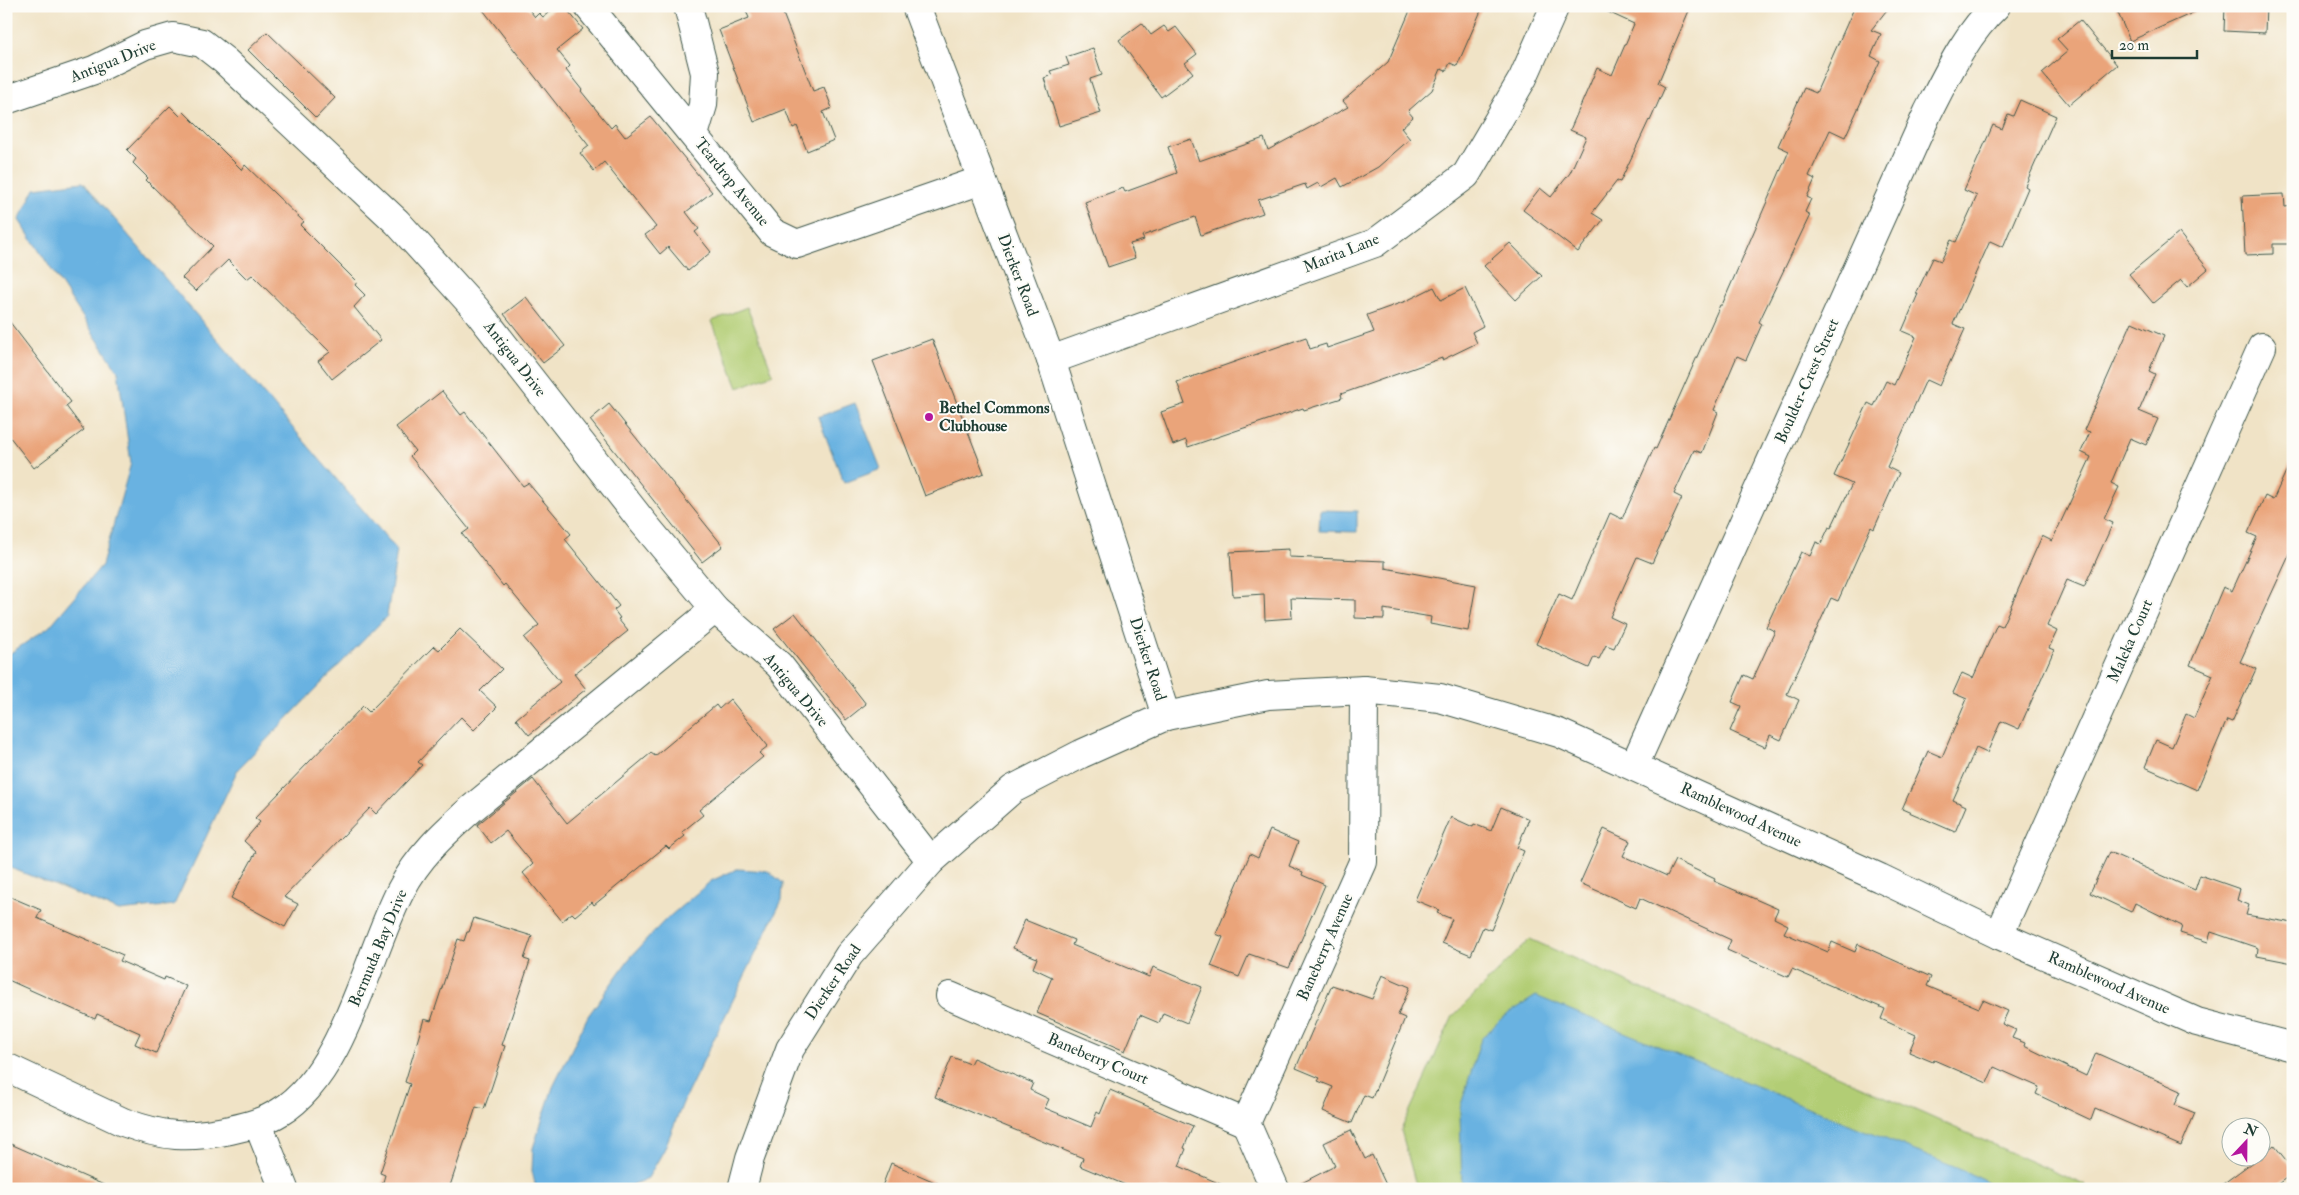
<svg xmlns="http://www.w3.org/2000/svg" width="2299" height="1195" font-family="'IM FELL Double Pica',serif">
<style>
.green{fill:#b2cd74;stroke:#688554}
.water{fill:#69b2e1;stroke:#44788a}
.building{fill:#eaa47a}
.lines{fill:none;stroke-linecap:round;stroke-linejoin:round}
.minor-casing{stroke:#3e564a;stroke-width:30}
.minor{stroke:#fff;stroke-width:28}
.poi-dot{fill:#b5179e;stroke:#fdfcf7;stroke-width:2}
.labels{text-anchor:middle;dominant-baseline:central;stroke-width:4;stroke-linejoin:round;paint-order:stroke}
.street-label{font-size:16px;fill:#1f3d34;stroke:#fdfcf7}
.poi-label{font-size:16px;font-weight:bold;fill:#1f3d34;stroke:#fdfcf7;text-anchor:start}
</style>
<rect width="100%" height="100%" fill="#fdfcf7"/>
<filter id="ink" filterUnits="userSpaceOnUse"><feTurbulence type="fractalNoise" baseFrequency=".02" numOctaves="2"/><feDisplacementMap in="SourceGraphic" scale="10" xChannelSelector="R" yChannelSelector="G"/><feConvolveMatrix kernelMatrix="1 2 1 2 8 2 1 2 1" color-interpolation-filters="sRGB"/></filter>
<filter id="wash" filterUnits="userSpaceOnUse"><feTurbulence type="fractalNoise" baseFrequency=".0096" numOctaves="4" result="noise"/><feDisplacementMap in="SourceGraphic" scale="20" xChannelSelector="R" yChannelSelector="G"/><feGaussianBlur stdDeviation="1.12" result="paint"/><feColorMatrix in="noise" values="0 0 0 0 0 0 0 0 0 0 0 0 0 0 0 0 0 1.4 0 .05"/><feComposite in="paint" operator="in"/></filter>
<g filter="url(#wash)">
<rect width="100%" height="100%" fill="#f0e3c6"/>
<!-- green -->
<g class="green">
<path d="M 747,307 L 773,374 L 738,388 L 712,321 Z"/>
<path d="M 1530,939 L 2084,1185 L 2088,1189 L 1996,1189 L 1976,1176 L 1460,1108 L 1462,1189 L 1417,1189 L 1401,1130 L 1453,1016 Z"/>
</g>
<!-- water -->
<g class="water">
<path d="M 83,182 L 397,550 L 387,616 L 238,769 L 174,905 L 119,911 L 6,866 L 6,656 L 49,627 L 102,565 L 131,463 L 118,371 L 19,220 L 35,188 Z"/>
<path d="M 855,403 L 881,469 L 844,483 L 818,417 Z"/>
<path d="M 1320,510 L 1357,511 L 1357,532 L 1319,531 Z"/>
<path d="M 737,869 L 768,871 L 783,883 L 782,900 L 685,1098 L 664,1150 L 648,1178 L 623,1189 L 536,1188 L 532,1171 L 533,1148 L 553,1087 L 588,1016 L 629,959 L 663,922 L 711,881 Z"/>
<path d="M 1536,996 L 1976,1176 L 1996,1189 L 1462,1189 L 1460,1108 L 1481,1039 L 1503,1017 Z"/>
</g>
<g id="blocks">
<!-- building -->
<g class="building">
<path d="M 480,6 L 526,6 L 535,17 L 539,13 L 543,17 L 557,6 L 564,6 L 583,29 L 557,50 L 570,66 L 566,70 L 582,90 L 581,91 L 611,128 L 615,124 L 625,137 L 651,117 L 712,192 L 686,212 L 699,229 L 695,232 L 711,252 L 688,271 L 668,247 L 660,254 L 645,235 L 656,227 L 604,162 L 594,171 L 580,153 L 589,146 Z"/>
<path d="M 744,6 L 780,6 L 813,91 L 824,87 L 832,108 L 823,112 L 834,140 L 807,151 L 797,126 L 793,128 L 786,109 L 754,122 L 719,30 L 749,18 Z"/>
<path d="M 1412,6 L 1483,6 L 1457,66 L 1450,63 L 1446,71 L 1441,69 L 1432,90 L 1408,111 L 1413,117 L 1401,128 L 1410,139 L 1378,167 L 1342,187 L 1337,178 L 1321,187 L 1318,183 L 1307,189 L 1305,184 L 1258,200 L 1263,213 L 1201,235 L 1195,217 L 1142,236 L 1144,240 L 1130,244 L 1135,258 L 1108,267 L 1085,202 L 1123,188 L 1125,192 L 1177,173 L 1168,147 L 1191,139 L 1199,161 L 1264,138 L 1268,150 L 1348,107 L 1343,101 L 1388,62 Z"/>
<path d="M 1595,6 L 1691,6 L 1658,83 L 1665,87 L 1650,121 L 1649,120 L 1620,182 L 1617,181 L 1592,213 L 1603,220 L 1578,252 L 1523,210 L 1540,188 L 1551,197 L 1570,173 L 1586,137 L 1570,130 L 1597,68 L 1612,75 L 1634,24 Z"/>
<path d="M 1855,6 L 1890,6 L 1871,30 L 1881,34 L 1871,56 L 1880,61 L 1845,137 L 1830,130 L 1809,176 L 1815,179 L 1807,197 L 1811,199 L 1805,212 L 1810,215 L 1759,322 L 1762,324 L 1746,360 L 1737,356 L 1714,410 L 1718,412 L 1702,453 L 1694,450 L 1674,494 L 1682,498 L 1652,563 L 1637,557 L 1610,617 L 1625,624 L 1614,648 L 1606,645 L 1599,659 L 1594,657 L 1589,668 L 1536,644 L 1559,594 L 1572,600 L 1610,513 L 1622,519 L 1654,448 L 1656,449 L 1720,305 L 1722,305 L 1789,151 L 1778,146 L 1804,88 L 1816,93 Z"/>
<path d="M 2115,6 L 2208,6 L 2130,41 Z"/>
<path d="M 2225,6 L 2266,6 L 2265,33 L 2224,31 Z"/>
<path d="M 2080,20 L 2117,65 L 2069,105 L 2042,73 L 2068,51 L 2057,39 Z"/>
<path d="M 1142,23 L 1151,35 L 1164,26 L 1169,32 L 1176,27 L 1197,54 L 1185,63 L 1193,73 L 1161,97 L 1119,40 Z"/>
<path d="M 267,32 L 335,98 L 316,118 L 248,50 Z"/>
<path d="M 1093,48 L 1102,75 L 1090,79 L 1101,113 L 1059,126 L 1044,78 L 1052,75 L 1050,71 L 1069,65 L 1066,57 Z"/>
<path d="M 2020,100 L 2056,116 L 2025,186 L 2028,188 L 2003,247 L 1990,241 L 1953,324 L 1965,329 L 1939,386 L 1926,380 L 1887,467 L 1899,473 L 1874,529 L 1871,527 L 1838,601 L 1831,598 L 1787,694 L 1799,700 L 1781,740 L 1770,735 L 1765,747 L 1730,731 L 1741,706 L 1732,702 L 1744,675 L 1753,679 L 1775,631 L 1766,627 L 1801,552 L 1810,556 L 1816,542 L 1821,544 L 1829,527 L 1831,528 L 1852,484 L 1834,476 L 1868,403 L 1874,406 L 1886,381 L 1894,385 L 1916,337 L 1902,331 L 1918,294 L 1916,294 L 1933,258 L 1941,261 L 1951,240 L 1956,242 L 1977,196 L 1964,190 L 1993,125 L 2002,129 L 2008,114 L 2013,116 Z"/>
<path d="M 170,106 L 180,116 L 184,112 L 242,170 L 245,165 L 304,222 L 300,225 L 357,282 L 355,285 L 365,295 L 354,307 L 381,340 L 332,379 L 318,361 L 330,352 L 252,275 L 247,279 L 228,260 L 196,291 L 182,278 L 213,246 L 146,180 L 148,178 L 133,163 L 136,159 L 127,150 Z"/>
<path d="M 2284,194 L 2285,207 L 2293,206 L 2293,244 L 2273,244 L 2273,254 L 2245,255 L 2242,196 Z"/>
<path d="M 2179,233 L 2208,269 L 2187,287 L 2181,280 L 2153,303 L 2129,274 Z"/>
<path d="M 1510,243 L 1542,276 L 1516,300 L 1484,266 Z"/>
<path d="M 1434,287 L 1441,300 L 1465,288 L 1483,326 L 1472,332 L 1477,343 L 1442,360 L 1442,358 L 1341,394 L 1342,398 L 1304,410 L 1303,408 L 1188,447 L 1186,440 L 1173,445 L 1161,412 L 1185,404 L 1177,382 L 1306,337 L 1310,349 L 1326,344 L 1327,348 L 1374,332 L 1367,315 L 1406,301 Z"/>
<path d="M 526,297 L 565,346 L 543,363 L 504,314 Z"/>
<path d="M 6,317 L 71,402 L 66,406 L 84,430 L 34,468 L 6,432 Z"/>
<path d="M 2132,322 L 2164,336 L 2149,371 L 2155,374 L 2139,411 L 2158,419 L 2146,445 L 2130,438 L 2111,483 L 2119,487 L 2104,519 L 2113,523 L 2084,587 L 2067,580 L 2047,626 L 2057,631 L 2049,648 L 2054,650 L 2019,729 L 2001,721 L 1987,753 L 1976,748 L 1953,800 L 1966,806 L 1955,832 L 1902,809 L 1928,751 L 1942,757 L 1967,699 L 1953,693 L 1962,673 L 1973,678 L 1997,624 L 2002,626 L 2042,536 L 2052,541 L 2091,457 L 2081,452 L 2090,432 L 2084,430 Z"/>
<path d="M 932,339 L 984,473 L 925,496 L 873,361 Z"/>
<path d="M 442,391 L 461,415 L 465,412 L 523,486 L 528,483 L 571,534 L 565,539 L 619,606 L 614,610 L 620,618 L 618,619 L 628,631 L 574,674 L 586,689 L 529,735 L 516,719 L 560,682 L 524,638 L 539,625 L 505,584 L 503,586 L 462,534 L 469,529 L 410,456 L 415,451 L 396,427 Z"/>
<path d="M 609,404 L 723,546 L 702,562 L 590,420 Z"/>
<path d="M 2293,456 L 2293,547 L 2240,662 L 2256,669 L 2232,722 L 2227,720 L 2197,790 L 2145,767 L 2156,740 L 2172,747 L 2186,714 L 2194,718 L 2213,675 L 2190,665 L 2223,587 L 2232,591 L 2257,537 L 2248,533 L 2265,496 L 2273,500 Z"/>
<path d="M 1289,549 L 1289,557 L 1385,561 L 1385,568 L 1476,585 L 1468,631 L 1430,624 L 1431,617 L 1384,609 L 1384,619 L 1355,618 L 1355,600 L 1291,598 L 1292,618 L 1265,620 L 1264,594 L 1233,596 L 1230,552 Z"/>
<path d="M 795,613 L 866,704 L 846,720 L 774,629 Z"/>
<path d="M 460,629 L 502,669 L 480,691 L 497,707 L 474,730 L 461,717 L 418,762 L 422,765 L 376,814 L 370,808 L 284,897 L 298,904 L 285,927 L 231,898 L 256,852 L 244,841 L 260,822 L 255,818 L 363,706 L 369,712 L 434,646 L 439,650 Z"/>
<path d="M 730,699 L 768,746 L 759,753 L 763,757 L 699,810 L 703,815 L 682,832 L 685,836 L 669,849 L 666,846 L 594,905 L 592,902 L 575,916 L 572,913 L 562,921 L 523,873 L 533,864 L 506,831 L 491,843 L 477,825 L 533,779 L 567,823 L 651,753 L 655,756 L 716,705 L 719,709 Z"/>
<path d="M 1501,807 L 1529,819 L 1517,848 L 1524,851 L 1491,930 L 1483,927 L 1471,955 L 1442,943 L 1452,919 L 1437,913 L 1439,910 L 1415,900 L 1451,817 L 1473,827 L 1474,824 L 1491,831 Z"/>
<path d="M 1604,829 L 1630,841 L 1623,856 L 1667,876 L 1675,860 L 1715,879 L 1714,881 L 1778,909 L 1774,918 L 1788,925 L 1784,933 L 1828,952 L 1832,942 L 1855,952 L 1858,944 L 1931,977 L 1927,986 L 1979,1008 L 1983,1000 L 2008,1011 L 2002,1024 L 2016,1030 L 2012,1038 L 2025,1043 L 2024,1046 L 2086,1076 L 2096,1053 L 2181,1091 L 2175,1105 L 2195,1113 L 2181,1146 L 2095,1109 L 2091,1120 L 2036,1094 L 2039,1087 L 1994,1067 L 1987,1083 L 1934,1060 L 1933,1062 L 1909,1052 L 1916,1035 L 1881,1019 L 1885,1009 L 1792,969 L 1788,977 L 1727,950 L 1731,940 L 1640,898 L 1636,908 L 1580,883 Z"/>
<path d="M 1270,830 L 1298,842 L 1289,866 L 1303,872 L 1302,875 L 1325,885 L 1289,968 L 1249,954 L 1239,977 L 1211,966 L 1223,937 L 1216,934 L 1250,854 L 1258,858 Z"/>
<path d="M 2109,852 L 2195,890 L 2200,875 L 2240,889 L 2237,900 L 2249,905 L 2246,915 L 2293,923 L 2293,963 L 2257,956 L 2258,948 L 2211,932 L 2208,942 L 2180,933 L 2182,926 L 2135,903 L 2131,912 L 2090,893 Z"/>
<path d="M 6,895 L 41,910 L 37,918 L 123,955 L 120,961 L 164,980 L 165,977 L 186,986 L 156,1053 L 135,1044 L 140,1033 L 97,1014 L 95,1019 L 6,979 Z"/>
<path d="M 474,918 L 532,936 L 524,959 L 530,961 L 502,1045 L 505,1046 L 492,1086 L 484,1109 L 476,1107 L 449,1189 L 381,1189 L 385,1175 L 380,1173 L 410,1084 L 405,1082 L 424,1019 L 431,1021 L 458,939 L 464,941 L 467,932 L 469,932 Z"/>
<path d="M 1025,920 L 1074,940 L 1072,945 L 1149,977 L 1153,967 L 1202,987 L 1187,1023 L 1163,1013 L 1159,1023 L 1140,1015 L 1125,1051 L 1037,1013 L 1052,977 L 1033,968 L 1037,958 L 1013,948 Z"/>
<path d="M 1382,975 L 1410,987 L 1398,1015 L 1405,1018 L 1372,1098 L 1364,1095 L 1352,1123 L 1323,1111 L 1333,1087 L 1318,1081 L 1320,1078 L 1296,1068 L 1332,985 L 1372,999 Z"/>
<path d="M 952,1057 L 970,1064 L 973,1058 L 1033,1083 L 1030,1090 L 1049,1099 L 1045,1108 L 1091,1127 L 1097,1112 L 1100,1114 L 1110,1090 L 1193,1126 L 1184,1148 L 1186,1149 L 1179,1166 L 1232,1189 L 1135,1189 L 1080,1166 L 1083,1158 L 935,1097 Z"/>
<path d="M 1351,1130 L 1365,1159 L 1372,1155 L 1388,1189 L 1290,1189 L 1335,1166 L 1324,1143 Z"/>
<path d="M 6,1142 L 113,1189 L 6,1189 Z"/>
<path d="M 2274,1145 L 2293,1169 L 2293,1173 L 2271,1189 L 2216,1189 L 2258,1158 L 2262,1158 L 2262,1155 Z"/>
<path d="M 891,1163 L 951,1189 L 881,1189 Z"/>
</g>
</g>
</g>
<g filter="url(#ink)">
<use href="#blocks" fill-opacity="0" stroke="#3e564a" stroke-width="1"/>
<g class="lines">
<!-- minor casing -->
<g class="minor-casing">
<g id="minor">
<path d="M 588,6 L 772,232 L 797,244 L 982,180"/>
<path d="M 688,6 L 705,73 L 703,105 L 694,135"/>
<path d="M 916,6 L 1051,360 L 1166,716"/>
<path d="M 6,100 L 94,70 L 145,45 L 173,37 L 202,43 L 225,61 L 397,222 L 475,308 L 641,520 L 715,609 L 779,665 L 931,861"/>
<path d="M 1051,360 L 1375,243 L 1466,175 L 1523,78 L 1555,6"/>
<path d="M 1634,766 L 1928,112 C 1947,75 1965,35 1996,6"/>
<path d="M 1999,935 L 2262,347"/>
<path d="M 950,996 L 1246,1123"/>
<path d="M 6,1067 L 123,1122 C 164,1137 187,1139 230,1130 C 248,1126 264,1122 280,1112 C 344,1074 368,953 401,890 C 418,857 443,834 470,810 L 715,609"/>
<path d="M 258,1124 L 284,1189"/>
<path d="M 742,1189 L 750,1158 L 790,1049 L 849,955 L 931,861 L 1013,789 L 1081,754 L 1166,716 L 1268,695 L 1364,690 L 1440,698 L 1559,733 L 1880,878 L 1999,935 L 2197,1022 L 2293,1047"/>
<path d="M 1275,1189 L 1246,1123 L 1363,862 L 1364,690"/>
</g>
</g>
<!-- minor -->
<use href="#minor" class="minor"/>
</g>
</g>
<!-- markers -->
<circle class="poi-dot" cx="929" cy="417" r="5"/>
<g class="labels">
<!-- street labels -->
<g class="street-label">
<text transform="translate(113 61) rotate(-22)">Antigua Drive</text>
<text transform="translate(732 182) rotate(51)">Teardrop Avenue</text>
<text transform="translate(1341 253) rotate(-22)">Marita Lane</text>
<text transform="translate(1018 275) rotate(69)">Dierker Road</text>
<text transform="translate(515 359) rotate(52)">Antigua Drive</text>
<text transform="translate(1807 381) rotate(-66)">Boulder-Crest Street</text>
<text transform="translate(2130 641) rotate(-66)">Maleka Court</text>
<text transform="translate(1148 659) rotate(72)">Dierker Road</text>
<text transform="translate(796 690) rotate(50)">Antigua Drive</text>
<text transform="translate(1741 815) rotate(25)">Ramblewood Avenue</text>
<text transform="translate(1325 947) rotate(-66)">Baneberry Avenue</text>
<text transform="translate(378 948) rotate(-67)">Bermuda Bay Drive</text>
<text transform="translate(833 982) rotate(-56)">Dierker Road</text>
<text transform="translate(2109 983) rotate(24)">Ramblewood Avenue</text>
<text transform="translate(1098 1059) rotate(23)">Baneberry Court</text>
</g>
<!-- poi labels -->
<g class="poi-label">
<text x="939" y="408">Bethel Commons<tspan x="939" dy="18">Clubhouse</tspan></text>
</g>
</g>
<!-- margin -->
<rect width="2299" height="1195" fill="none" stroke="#fdfcf7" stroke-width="25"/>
<!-- north arrow -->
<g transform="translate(2246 1142) rotate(22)"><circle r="24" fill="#fdfcf7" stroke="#a4b0a9"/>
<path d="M0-4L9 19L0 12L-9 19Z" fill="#b5179e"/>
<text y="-8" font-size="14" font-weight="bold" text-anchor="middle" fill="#1f3d34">N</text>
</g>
<!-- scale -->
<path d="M2112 50v8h85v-8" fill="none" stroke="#1f3d34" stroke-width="2.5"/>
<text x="2119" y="50" font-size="15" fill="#1f3d34" stroke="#fdfcf7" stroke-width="4" paint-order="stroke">20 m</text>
</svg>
